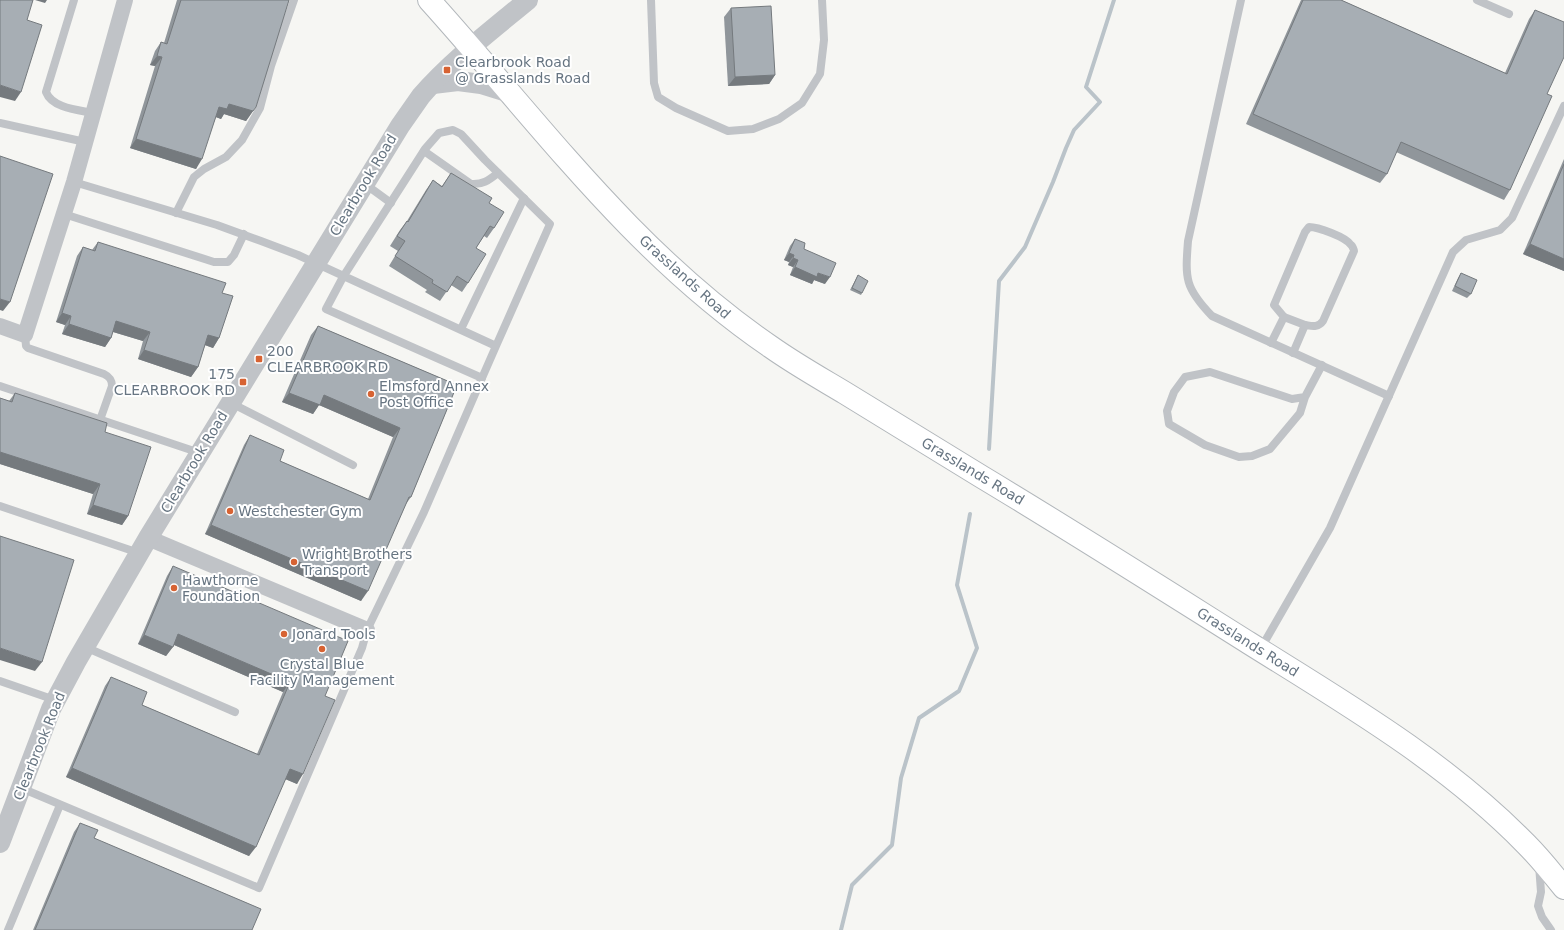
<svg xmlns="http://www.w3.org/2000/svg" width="1564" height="930" font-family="'DejaVu Sans',sans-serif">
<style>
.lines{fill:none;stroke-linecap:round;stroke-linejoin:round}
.stream{stroke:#bac3c9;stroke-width:4}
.secondary-casing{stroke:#b2b7bb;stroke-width:24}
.service{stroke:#c0c3c7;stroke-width:8}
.minor{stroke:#c0c3c7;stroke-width:16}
.tertiary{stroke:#c0c3c7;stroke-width:20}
.secondary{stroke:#fff;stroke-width:22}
.wall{fill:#90969b}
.shaded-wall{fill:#757a7e}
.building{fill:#a7aeb4;stroke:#757a7e}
.poi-dot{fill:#d76333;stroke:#fff;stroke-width:1.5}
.labels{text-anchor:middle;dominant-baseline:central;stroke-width:4;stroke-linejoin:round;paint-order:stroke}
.poi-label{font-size:14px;fill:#677582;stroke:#fff;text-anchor:start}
.street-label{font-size:14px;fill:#677582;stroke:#fff}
</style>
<rect width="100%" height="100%" fill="#f6f6f3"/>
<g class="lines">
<!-- stream -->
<g class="stream">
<path d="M 989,449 L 999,281 L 1025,247 L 1053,182 L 1066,148 L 1074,130 L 1100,102 L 1086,87 L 1114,0"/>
<path d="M 841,930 L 852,885 L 892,845 L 901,778 L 919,718 L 959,691 L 977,648 L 957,585 L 970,514"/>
</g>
<!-- secondary casing -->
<g class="secondary-casing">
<path id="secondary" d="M 429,0 C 539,122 633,253 771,347 C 795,364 820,378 845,393 C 891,421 936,449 982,477 C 1072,531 1160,587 1249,643 C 1345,703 1446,762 1526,844 C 1539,857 1552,873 1564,888"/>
</g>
<!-- service -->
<g class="service">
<path d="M 74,0 L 46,92 C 52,108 78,110 93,113"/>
<path d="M 651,0 L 654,83 L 658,97 L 676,108 L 728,131 L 753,129 L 779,119 L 802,103 L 820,74 L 824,40 L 822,0"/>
<path d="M 1241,0 L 1188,241 C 1185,279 1185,288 1212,316 L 1389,396"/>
<path d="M 1477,0 L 1509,14"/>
<path d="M 0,123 L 85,142"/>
<path d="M 424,151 L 471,184 C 483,185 489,180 498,173"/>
<path d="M 74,182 L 217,225 L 261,241 L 298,255 L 496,346 L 482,378 L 326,309 L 343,277 L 425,149 L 439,133 L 453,130 L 461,134 L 485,160 L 550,224 L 496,346"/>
<path d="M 365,184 L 391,203"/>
<path d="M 176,213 L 194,177 L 204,169 L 226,157 L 242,140 L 260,108 L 271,66 L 294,0"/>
<path d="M 64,214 L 214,262 L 228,262 L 234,255 L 244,234"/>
<path d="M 1284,317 L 1305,325"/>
<path d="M 461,329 L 524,198"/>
<path d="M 25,335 L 26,346 L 28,348 L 104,374 C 110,377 112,380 112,386 L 100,420"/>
<path d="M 1271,343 L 1284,317 L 1274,305 L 1305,232 L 1309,227 C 1318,227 1346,237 1351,245 C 1352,245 1354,250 1354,251 L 1323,321 C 1318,328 1312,326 1305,325 L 1293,353"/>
<path d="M 0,386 L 200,453"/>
<path d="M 1305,397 L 1300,413 L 1270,449 L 1252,456 L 1239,457 L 1205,445 L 1169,424 L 1167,411 L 1174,392 L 1185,377 L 1210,372 L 1292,399 L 1305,397 L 1322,365"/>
<path d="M 231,403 L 353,465"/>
<path d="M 0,506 L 139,553"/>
<path d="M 85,647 L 235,712"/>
<path d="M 1260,650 L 1330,528 L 1453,252 L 1466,240 L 1500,230 L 1512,218 L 1564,106"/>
<path d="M 0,681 L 55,700"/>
<path d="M 21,788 L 259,888 L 362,648 L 367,630 L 424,512 L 482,378"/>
<path d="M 1539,865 L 1541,892 L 1538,906 L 1542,917 L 1551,930"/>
<path d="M 8,930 L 60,805"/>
</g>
<!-- minor -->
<g class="minor">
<path d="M 0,326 L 25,335 L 74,182 L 125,0"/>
<path d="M 148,538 L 367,630"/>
</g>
<!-- tertiary -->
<g class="tertiary">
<path d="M 433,84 L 458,81 L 481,84 L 510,93"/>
<path d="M 0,843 L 51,709 L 76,662 L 148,538 L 400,126 C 407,116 414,106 421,96 C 450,62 493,29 528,0"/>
</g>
<!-- secondary -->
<use href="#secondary" class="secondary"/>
</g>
<!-- wall -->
<g class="wall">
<path d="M 177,0 L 289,0 L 253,111 L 246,121 L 224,114 L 221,119 L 216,117 L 196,169 L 130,148 L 155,66 L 150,65 L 155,51 L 161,42 L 164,43 Z"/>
<path d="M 1301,0 L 1341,0 L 1505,73 L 1529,19 L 1535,10 L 1547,94 L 1510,190 L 1504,200 L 1396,152 L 1387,174 L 1380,183 L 1246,124 Z"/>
<path d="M 731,8 L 775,75 L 769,84 L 728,86 L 724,17 Z"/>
<path d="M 1564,159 L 1564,271 L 1523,254 Z"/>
<path d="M 451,173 L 489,203 L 494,228 L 487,238 L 484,236 L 476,248 L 468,283 L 462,292 L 451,285 L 440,301 L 425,292 L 427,290 L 389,266 L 398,251 L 390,246 L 400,230 L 407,221 L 426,190 L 433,180 L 442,186 Z"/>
<path d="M 795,239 L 804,249 L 825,284 L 814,280 L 812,284 L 790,275 L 793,267 L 788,265 L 789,262 L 784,260 L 790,246 Z"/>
<path d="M 98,242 L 222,293 L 219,338 L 213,348 L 205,345 L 198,367 L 191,377 L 138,359 L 143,341 L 113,332 L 111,338 L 105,347 L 62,334 L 65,325 L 56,322 L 77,256 L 83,247 L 92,250 Z"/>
<path d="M 1461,273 L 1471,294 L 1467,298 L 1452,291 L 1458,278 Z"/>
<path d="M 858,275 L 862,293 L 861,295 L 850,290 Z"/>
<path d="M 318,326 L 457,385 L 411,497 L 406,504 L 361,601 L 205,534 L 244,445 L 250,435 L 280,461 L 368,499 L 393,437 L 319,405 L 313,414 L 282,402 L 311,335 Z"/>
<path d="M 15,393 L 105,432 L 128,516 L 122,525 L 87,514 L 93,494 L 0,464 L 0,398 L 9,401 Z"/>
<path d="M 173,566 L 325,696 L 297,784 L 285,779 L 249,856 L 66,777 L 105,686 L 111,677 L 142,705 L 257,754 L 283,692 L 174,645 L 166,656 L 138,644 L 167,576 Z"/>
<path d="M 80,823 L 94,838 L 252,930 L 33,930 L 74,832 Z"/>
</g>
<!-- shaded-wall -->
<g class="shaded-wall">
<path d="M 35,0 L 47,0 L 45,3 Z"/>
<path d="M 157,56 L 162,57 L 155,66 L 150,65 Z"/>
<path d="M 775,75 L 769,84 L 728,86 L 735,77 Z"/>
<path d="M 0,85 L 21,92 L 15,101 L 0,97 Z"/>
<path d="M 229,104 L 253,111 L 246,121 L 224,114 L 221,119 L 213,116 L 219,107 Z"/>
<path d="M 136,139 L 202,159 L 196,169 L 130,148 Z"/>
<path d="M 1530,244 L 1564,259 L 1564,271 L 1523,254 Z"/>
<path d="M 789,253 L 794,255 L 789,262 L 784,260 Z"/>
<path d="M 793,258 L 798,260 L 793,267 L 788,265 Z"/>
<path d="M 795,267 L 818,273 L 830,277 L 825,284 L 814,280 L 812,284 L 790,275 Z"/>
<path d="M 0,299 L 10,302 L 3,311 L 0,310 Z"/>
<path d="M 62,313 L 71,316 L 65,325 L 56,322 Z"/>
<path d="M 116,321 L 150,332 L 143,341 L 110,331 Z"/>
<path d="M 69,324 L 111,338 L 105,347 L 62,334 Z"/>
<path d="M 208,335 L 219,338 L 213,348 L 202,344 Z"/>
<path d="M 144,350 L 198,367 L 191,377 L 138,359 Z"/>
<path d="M 289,393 L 324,395 L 400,428 L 393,437 L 319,405 L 313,414 L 282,402 Z"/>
<path d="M 0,452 L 100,484 L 93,494 L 0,464 Z"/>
<path d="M 93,505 L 128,516 L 122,525 L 87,514 Z"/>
<path d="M 211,525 L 368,591 L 361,601 L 205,534 Z"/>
<path d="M 178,634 L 290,682 L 283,692 L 172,644 Z"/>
<path d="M 144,635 L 173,647 L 166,656 L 138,644 Z"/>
<path d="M 0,648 L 42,662 L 35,671 L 0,660 Z"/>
<path d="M 72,768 L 256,847 L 249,856 L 66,777 Z"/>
<path d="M 290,769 L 303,774 L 297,784 L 283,778 Z"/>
</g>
<!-- building -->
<g class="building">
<path d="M 0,0 L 33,0 L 27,20 L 42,25 L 21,92 L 0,85 Z"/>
<path d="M 181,0 L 289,0 L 256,107 L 253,111 L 229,104 L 227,109 L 219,107 L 202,159 L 136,139 L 162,57 L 157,56 L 161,42 L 167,44 Z"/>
<path d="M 1303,0 L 1341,0 L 1507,74 L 1535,10 L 1564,22 L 1564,57 L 1547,94 L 1552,96 L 1510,190 L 1401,142 L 1387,174 L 1253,114 Z"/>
<path d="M 771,6 L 775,75 L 735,77 L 731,8 Z"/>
<path d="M 0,156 L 53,174 L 10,302 L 0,299 Z"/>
<path d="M 1564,164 L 1564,259 L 1530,244 Z"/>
<path d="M 451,173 L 492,198 L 489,203 L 504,212 L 494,228 L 490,226 L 476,248 L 486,254 L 468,283 L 457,276 L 447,292 L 432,283 L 433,280 L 395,256 L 405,241 L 397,236 L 407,221 L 408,222 L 433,180 L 442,187 Z"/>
<path d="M 795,239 L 805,243 L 804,249 L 836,263 L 830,277 L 818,273 L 817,277 L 795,267 L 798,260 L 793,258 L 794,255 L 789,253 Z"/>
<path d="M 98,242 L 226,283 L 222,293 L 233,296 L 219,338 L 208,335 L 198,367 L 144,350 L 150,332 L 116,321 L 111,338 L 69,324 L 71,316 L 62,313 L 83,247 L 95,251 Z"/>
<path d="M 1461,273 L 1477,280 L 1471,294 L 1455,286 Z"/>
<path d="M 858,275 L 868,281 L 862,293 L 852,288 Z"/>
<path d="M 318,326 L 457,385 L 411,497 L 409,497 L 368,591 L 211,525 L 250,435 L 284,450 L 280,461 L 370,500 L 400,428 L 324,395 L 320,405 L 289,393 Z"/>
<path d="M 15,393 L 107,423 L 105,432 L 151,447 L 128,516 L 93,505 L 100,484 L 0,452 L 0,398 L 12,402 Z"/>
<path d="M 0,536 L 74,560 L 42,662 L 0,648 Z"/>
<path d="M 173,566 L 348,641 L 325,696 L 335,700 L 303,774 L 290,769 L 256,847 L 72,768 L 111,677 L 147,692 L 142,705 L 259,755 L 290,682 L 178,634 L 173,647 L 144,635 Z"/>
<path d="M 80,823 L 98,830 L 94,838 L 261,909 L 252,930 L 35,930 Z"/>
</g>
<!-- markers -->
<g class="poi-dot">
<rect x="443" y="66" width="8" height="8" rx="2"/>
<rect x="255" y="355" width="8" height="8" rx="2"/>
<rect x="239" y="378" width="8" height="8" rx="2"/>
<circle cx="371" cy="394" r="4"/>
<circle cx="230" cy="511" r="4"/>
<circle cx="294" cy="562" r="4"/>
<circle cx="174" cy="588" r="4"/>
<circle cx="284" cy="634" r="4"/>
<circle cx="322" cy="649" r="4"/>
</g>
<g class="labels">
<!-- poi labels -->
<g class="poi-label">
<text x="455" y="62">Clearbrook Road<tspan x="455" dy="16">@ Grasslands Road</tspan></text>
<text x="267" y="351">200<tspan x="267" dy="16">CLEARBROOK RD</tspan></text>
<text x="235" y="374" text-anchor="end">175<tspan x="235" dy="16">CLEARBROOK RD</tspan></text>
<text x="379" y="386">Elmsford Annex<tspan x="379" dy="16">Post Office</tspan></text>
<text x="238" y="511">Westchester Gym</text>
<text x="302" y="554">Wright Brothers<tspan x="302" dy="16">Transport</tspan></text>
<text x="182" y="580">Hawthorne<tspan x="182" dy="16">Foundation</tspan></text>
<text x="292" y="634">Jonard Tools</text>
<text x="322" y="664" text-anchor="middle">Crystal Blue<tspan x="322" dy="16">Facility Management</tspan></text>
</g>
<!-- street labels -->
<g class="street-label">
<text transform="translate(363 185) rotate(-59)">Clearbrook Road</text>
<text transform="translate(685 277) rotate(42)">Grasslands Road</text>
<text transform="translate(194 462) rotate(-59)">Clearbrook Road</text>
<text transform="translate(973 471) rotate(31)">Grasslands Road</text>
<text transform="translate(1248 642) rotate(32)">Grasslands Road</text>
<text transform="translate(39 746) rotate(-68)">Clearbrook Road</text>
</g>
</g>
</svg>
